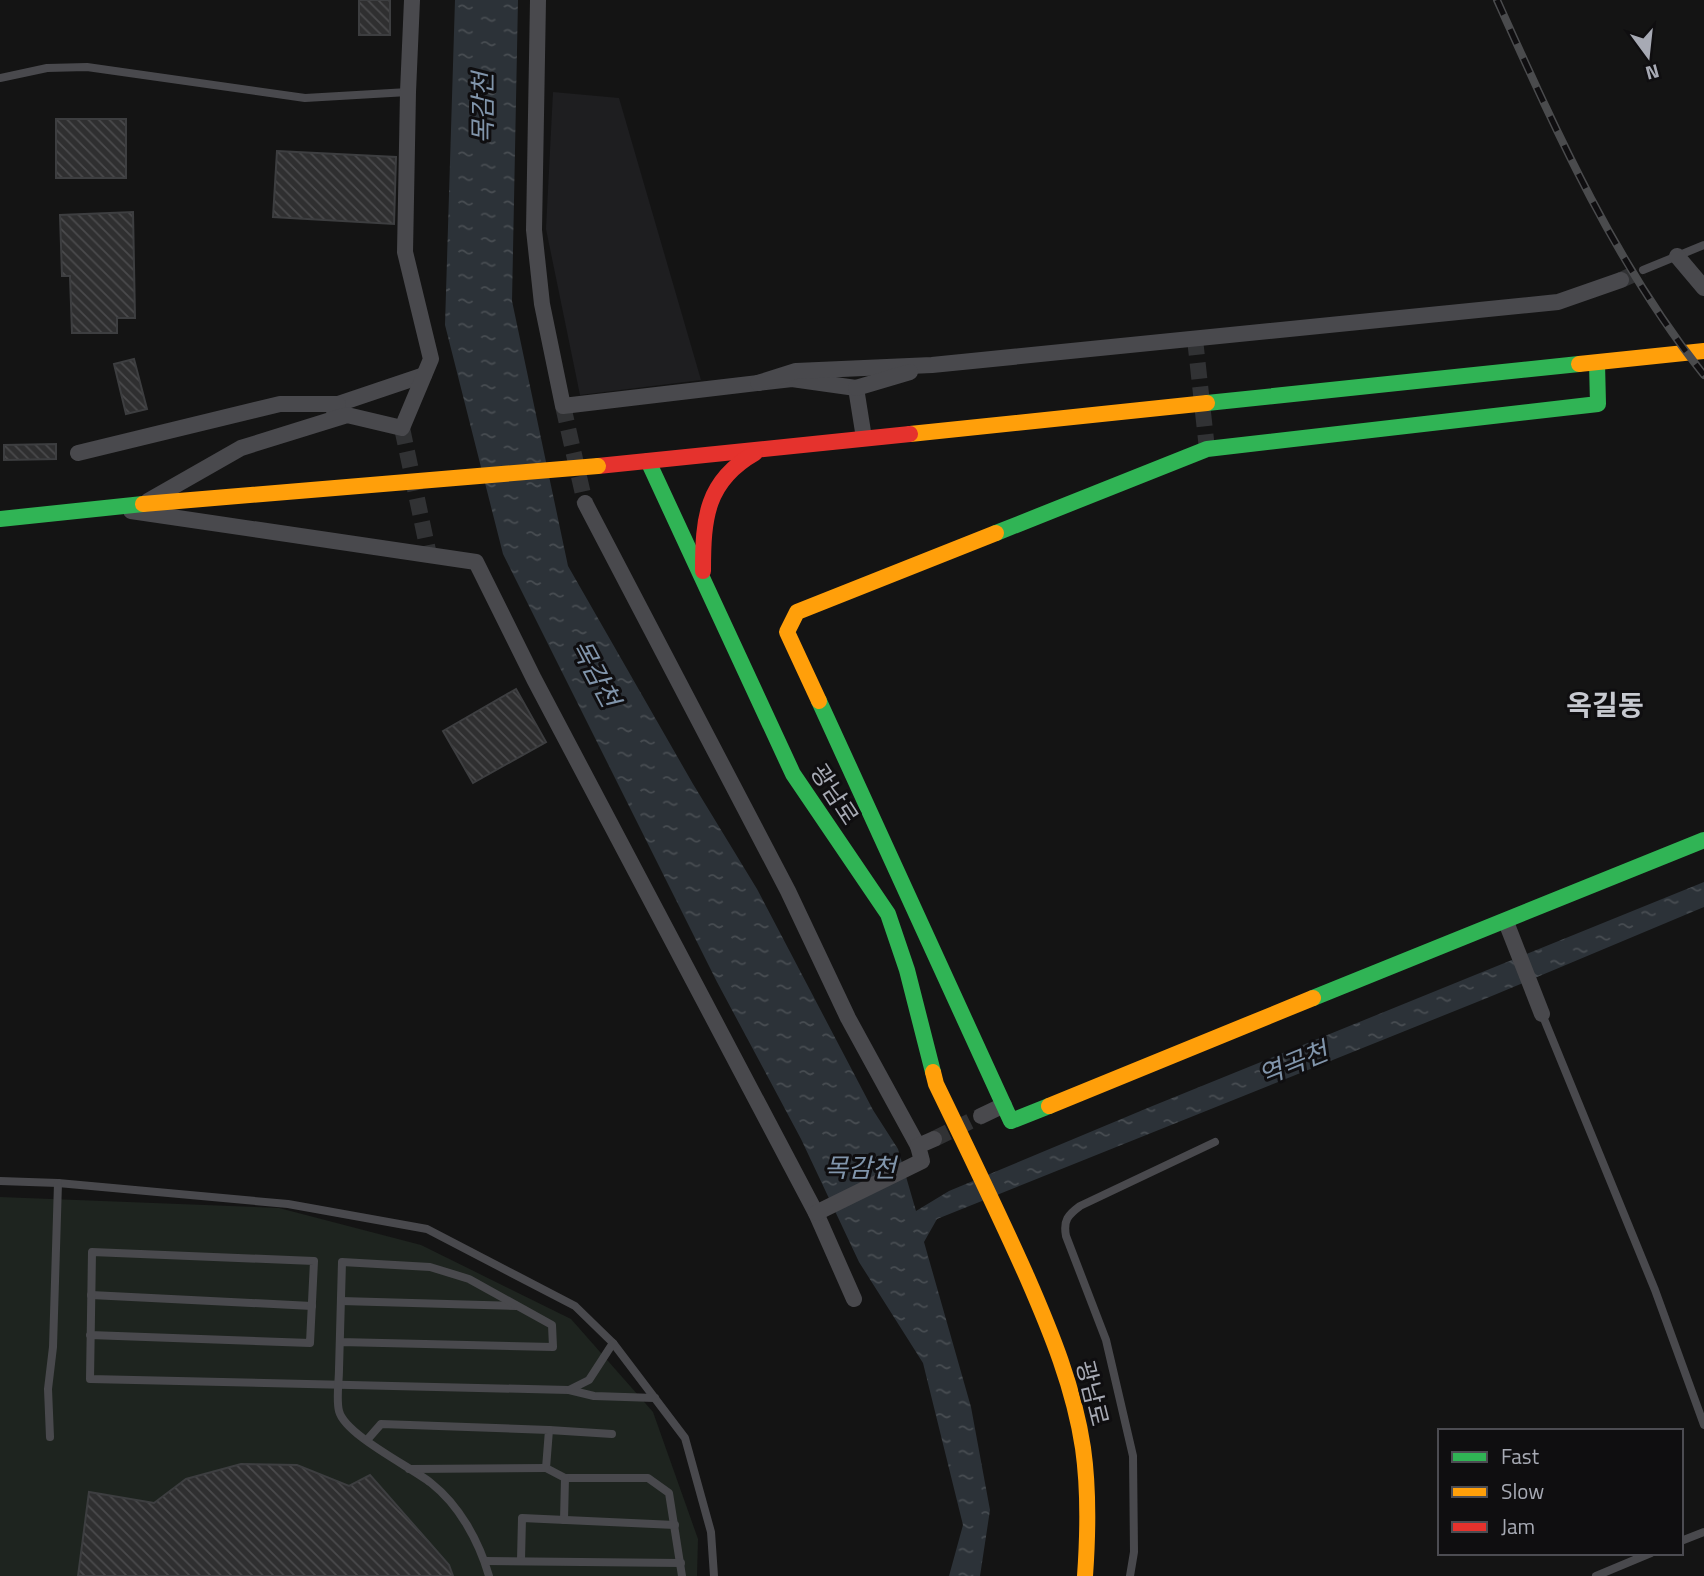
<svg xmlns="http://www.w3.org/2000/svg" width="1704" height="1576" font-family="'Titillium Web','Noto Sans KR',sans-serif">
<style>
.built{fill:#1e1e20}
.pitch{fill:#1e241f}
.water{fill:url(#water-ripples)}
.building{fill:url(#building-back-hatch);stroke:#3d3e40;stroke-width:2}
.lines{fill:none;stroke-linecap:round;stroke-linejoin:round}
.street-tunnel{stroke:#313234;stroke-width:16;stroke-dasharray:16 8;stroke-linecap:butt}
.lane{stroke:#49494d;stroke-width:8}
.street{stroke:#49494d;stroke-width:16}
.fast{stroke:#30b455;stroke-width:16}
.slow{stroke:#ff9f0a;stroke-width:16}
.jam{stroke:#e5322d;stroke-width:16}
.rail-casing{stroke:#4a4b4d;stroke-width:8}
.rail{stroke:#0f0e10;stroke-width:5;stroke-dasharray:16;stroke-linecap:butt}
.slow-bridge{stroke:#ff9f0a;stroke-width:16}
.labels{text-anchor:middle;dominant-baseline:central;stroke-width:6;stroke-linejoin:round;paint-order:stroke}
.street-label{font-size:24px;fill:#a7aab4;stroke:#0f0e10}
.water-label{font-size:26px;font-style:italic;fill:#8195ab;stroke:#0f0e10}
.quarter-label{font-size:28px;font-weight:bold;fill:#c7c9d0;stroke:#0f0e10}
</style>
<defs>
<pattern id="water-ripples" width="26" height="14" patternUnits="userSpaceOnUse" patternTransform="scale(1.75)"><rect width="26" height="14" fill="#2c3238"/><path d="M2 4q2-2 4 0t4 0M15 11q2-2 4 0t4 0" fill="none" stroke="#484d52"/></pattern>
<pattern id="building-back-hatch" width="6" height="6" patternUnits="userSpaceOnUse" patternTransform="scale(1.75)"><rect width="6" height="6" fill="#2f2f30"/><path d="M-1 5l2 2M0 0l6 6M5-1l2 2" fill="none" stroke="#4a4a4c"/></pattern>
</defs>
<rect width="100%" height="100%" fill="#141414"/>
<!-- built -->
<path class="built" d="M 553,92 L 619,98 L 701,380 L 580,395 L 546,229 Z"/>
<!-- pitch -->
<path class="pitch" d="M 0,1197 L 279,1208 L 421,1245 L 571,1319 L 653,1412 L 698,1539 L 697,1576 L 0,1576 Z"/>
<!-- water -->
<path class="water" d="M 455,0 L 518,0 L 512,301 L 568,566 L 693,784 L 757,889 L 873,1110 L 898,1149 L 916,1211 L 949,1191 L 1150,1107 L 1704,882 L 1704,907 L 1487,998 L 937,1219 L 924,1242 L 971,1407 L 990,1510 L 980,1576 L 949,1576 L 963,1525 L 923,1363 L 859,1262 L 801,1139 L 717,982 L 503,554 L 445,325 Z"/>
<!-- building -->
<g class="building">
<rect x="359" y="0" width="31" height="35"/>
<rect x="56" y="119" width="70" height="59"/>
<path d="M 277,151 L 396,157 L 394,224 L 273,217 Z"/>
<path d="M 133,212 L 135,318 L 117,318 L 117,333 L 72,333 L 70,276 L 62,276 L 60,215 Z"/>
<path d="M 134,359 L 147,409 L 126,414 L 114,364 Z"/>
<path d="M 56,444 L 56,459 L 4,460 L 4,445 Z"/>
<path d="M 516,689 L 546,742 L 473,783 L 443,731 Z"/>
<path d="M 241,1464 L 297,1465 L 349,1486 L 370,1475 L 449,1565 L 453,1576 L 78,1576 L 89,1492 L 154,1503 L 186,1479 Z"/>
</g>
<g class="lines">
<!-- street-tunnel -->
<g class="street-tunnel">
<path d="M 1621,280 L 1643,270"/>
<path d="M 1195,339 L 1207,449"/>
<path d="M 563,406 L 585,503"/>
<path d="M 402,428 L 429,555"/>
<path d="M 934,1139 L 981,1116"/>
</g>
<!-- lane -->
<g class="lane">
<path d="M 0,78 L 47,68 L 87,67 L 305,98 L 408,92"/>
<path d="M 1643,270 L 1704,245"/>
<path d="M 1542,1014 L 1655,1290 L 1704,1425"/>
<path d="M 0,1181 L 58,1183 L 288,1204 L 427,1229 L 575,1306 L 613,1343 L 685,1438 L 711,1532 L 714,1576"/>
<path d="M 91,1295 L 312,1306"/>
<path d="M 341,1301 L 516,1306"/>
<path d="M 90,1335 L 310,1343 L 314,1261 L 92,1252 L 90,1379 L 569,1390"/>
<path d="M 340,1342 L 553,1347 L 552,1325 L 469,1279 L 430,1267 L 342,1262 C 341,1298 340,1333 339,1369 C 339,1382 336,1399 339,1411 C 345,1435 411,1467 431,1483 C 459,1505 479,1541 489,1576"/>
<path d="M 613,1343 L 589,1380 L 569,1390 L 594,1396 L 655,1398"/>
<path d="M 549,1430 L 612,1434"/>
<path d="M 50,1437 L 48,1389 L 53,1347 L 58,1183"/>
<path d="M 367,1440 L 381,1424 L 549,1430 L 546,1468 L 565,1478 L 648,1478 L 669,1493 L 682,1576"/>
<path d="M 409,1469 L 546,1468"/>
<path d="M 564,1520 L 565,1478"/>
<path d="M 1681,1541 L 1704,1532"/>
<path d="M 521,1560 L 522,1518 L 675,1525"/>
<path d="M 485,1561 L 681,1563"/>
<path d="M 1130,1576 L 1134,1552 L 1133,1456 L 1106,1340 L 1066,1236 C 1063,1220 1068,1215 1080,1206 L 1215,1142"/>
<path d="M 1596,1576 L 1651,1553"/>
</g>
<!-- street -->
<g class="street">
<path d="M 538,0 L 534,230 L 542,304 L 563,406 L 792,379 L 856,388 L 864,438"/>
<path d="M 1677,256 L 1704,288"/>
<path d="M 758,383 L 796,371 L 932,365 L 1558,302 L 1621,280"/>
<path d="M 856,388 L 910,372"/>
<path d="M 334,411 L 338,404 L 424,375"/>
<path d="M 78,453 L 280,404 L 338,404"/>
<path d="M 148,501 L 241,448 L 347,415 L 402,428 L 431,359 L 405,252 L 408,92 L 412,0"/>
<path d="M 585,503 L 788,891 L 848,1018 L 918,1146"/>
<path d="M 131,511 L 476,562 L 534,679 L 816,1213 L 854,1299"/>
<path d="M 1506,922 L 1542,1014"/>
<path d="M 981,1116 L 1004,1105"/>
<path d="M 816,1213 L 922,1161 L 918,1146 L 934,1139"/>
</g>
<!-- fast -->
<g class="fast">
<path d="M 1207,403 L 1579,364"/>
<path d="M 648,461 L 793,774 L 888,914 L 907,970 L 933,1072"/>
<path d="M 0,519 L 143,504"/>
<path d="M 996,533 L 1207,449 L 1598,404 L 1597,363"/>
<path d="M 819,701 L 1011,1121 L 1049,1106"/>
<path d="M 1313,998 L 1704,840"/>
</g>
<!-- slow -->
<g class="slow">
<path d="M 1579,364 L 1704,351"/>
<path d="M 910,434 L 1207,403"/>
<path d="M 819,701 L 787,632 L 797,612 L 996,533"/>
<path d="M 933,1072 L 936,1084 C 967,1148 998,1212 1027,1277 C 1051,1332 1074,1388 1083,1448 C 1089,1490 1088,1534 1085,1576"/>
<path d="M 1049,1106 L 1313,998"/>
</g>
<!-- jam -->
<g class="jam">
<path d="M 598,466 L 910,434"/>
<path d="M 703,571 C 703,518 706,481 755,453"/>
</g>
<!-- rail casing -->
<g class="rail-casing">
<path id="rail" d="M 1497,0 C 1556,131 1614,262 1704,375"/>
</g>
<!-- rail -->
<use href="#rail" class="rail"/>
<!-- slow-bridge -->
<path class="slow-bridge" d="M 143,504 L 598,466"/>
</g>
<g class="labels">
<!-- street labels -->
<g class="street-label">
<text transform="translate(835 794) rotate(57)">광남로</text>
<text transform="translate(1093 1393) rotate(76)">광남로</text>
</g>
<!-- water labels -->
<g class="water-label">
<text transform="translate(482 108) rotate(-90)">목감천</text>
<text transform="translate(596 673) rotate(62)">목감천</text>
<text transform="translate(1293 1063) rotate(-22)">역곡천</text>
<text x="860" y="1167">목감천</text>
</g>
<!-- quarter labels -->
<g class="quarter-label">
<text x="1605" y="704">옥길동</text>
</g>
</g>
<!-- legend -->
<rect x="1438" y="1429" width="245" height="126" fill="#0f0e10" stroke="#4c4c52" stroke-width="2"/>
<rect x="1452" y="1452" width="35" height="10" fill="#30b455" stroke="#4c4c52" stroke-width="2"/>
<text x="1501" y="1464" font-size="21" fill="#a7aab4">Fast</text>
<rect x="1452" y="1487" width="35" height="10" fill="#ff9f0a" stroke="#4c4c52" stroke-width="2"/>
<text x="1501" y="1499" font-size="21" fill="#a7aab4">Slow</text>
<rect x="1452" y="1522" width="35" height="10" fill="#e5322d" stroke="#4c4c52" stroke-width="2"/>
<text x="1501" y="1534" font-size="21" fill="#a7aab4">Jam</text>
<!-- north arrow -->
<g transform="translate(1648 56) rotate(165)" stroke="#0f0e10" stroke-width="5" paint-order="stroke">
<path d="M0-5L12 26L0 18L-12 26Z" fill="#a7aab4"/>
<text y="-10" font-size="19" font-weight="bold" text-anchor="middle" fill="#a7aab4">N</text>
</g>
</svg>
